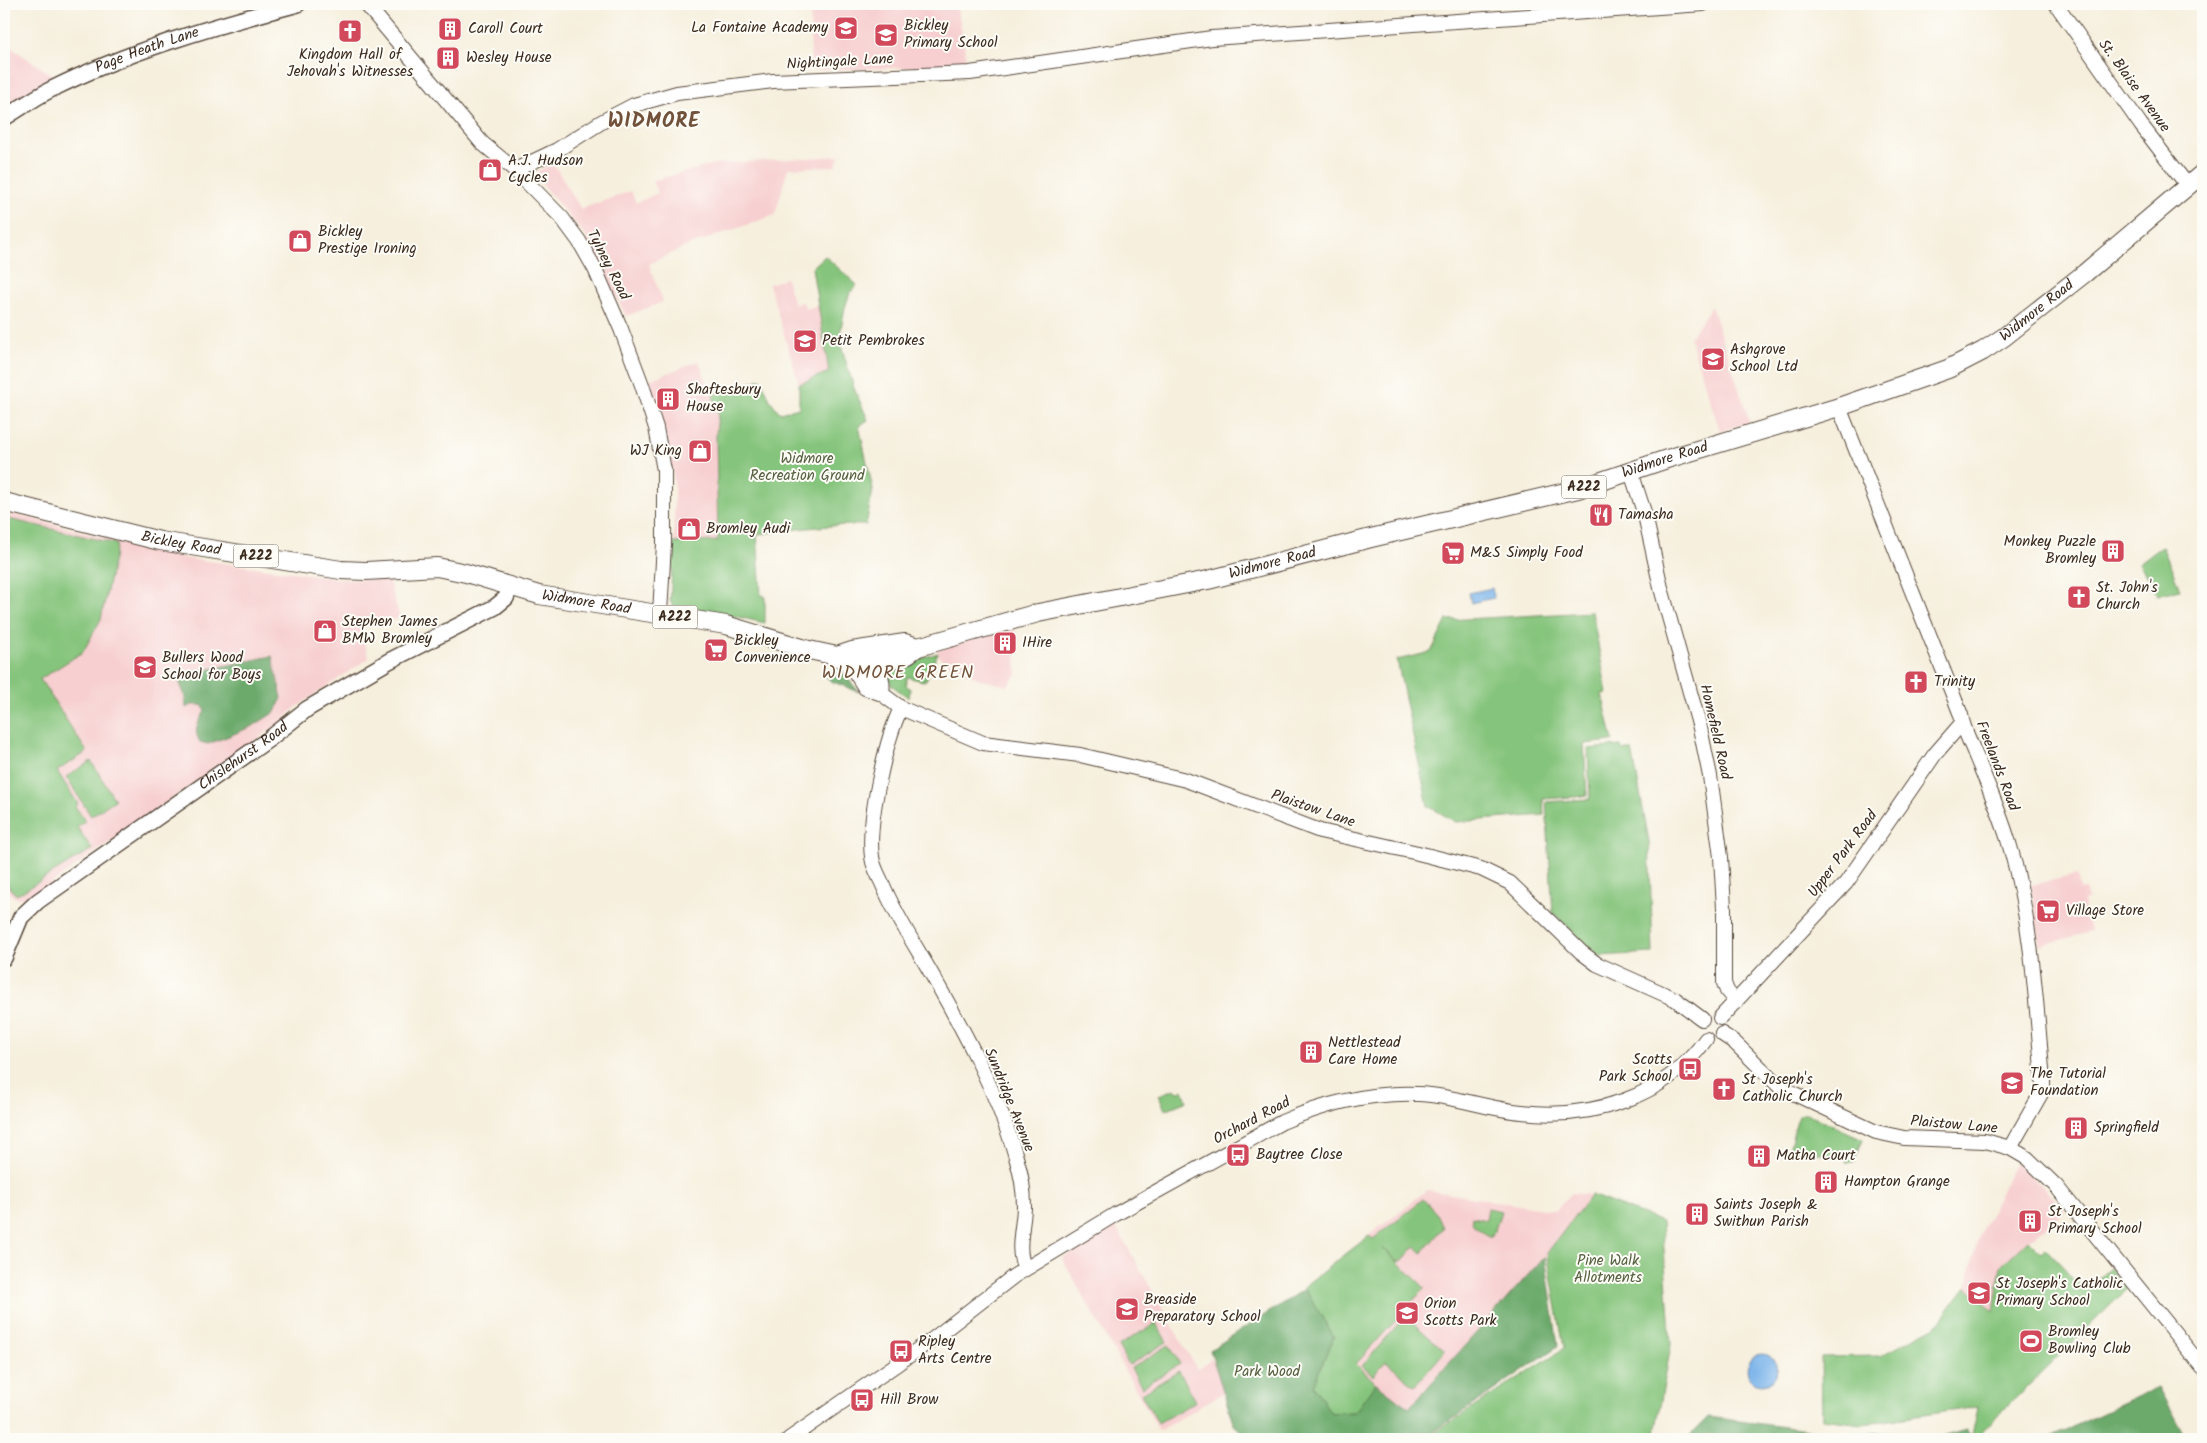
<svg xmlns="http://www.w3.org/2000/svg" width="2207" height="1443" font-family="Kalam,sans-serif">
<style>
.built{fill:#f7cfd0}
.green{fill:#85c47c;stroke:#60774d}
.forest{fill:#6caa6c;stroke:#546a45}
.water{fill:#79b3ea;stroke:#5a6e84}
.lines{fill:none;stroke-linecap:round;stroke-linejoin:round}
.tertiary-casing{stroke:#57483b;stroke-width:16}
.secondary-casing{stroke:#57483b;stroke-width:18}
.primary-casing{stroke:#57483b;stroke-width:20}
.tertiary{stroke:#fff;stroke-width:14}
.secondary{stroke:#fff;stroke-width:15}
.primary{stroke:#fff;stroke-width:18}
.labels{text-anchor:middle;dominant-baseline:central;stroke-width:4;stroke-linejoin:round;paint-order:stroke}
.shield{fill:#fdfcf7;stroke:#75695f;stroke-width:1}
.shield-label{font-size:14px;font-weight:bold;fill:#3b2a1e}
.poi-label{font-size:15px;fill:#3b2a1e;stroke:#fdfcf7;text-anchor:start}
.street-label{font-size:15px;fill:#3b2a1e;stroke:#fdfcf7}
.park-label{font-size:15px;fill:#55603f;stroke:#fdfcf7}
.quarter-label{font-size:18px;letter-spacing:1px;fill:#71513a;stroke:#fdfcf7}
.district-label{font-size:20px;font-weight:bold;letter-spacing:1px;fill:#71513a;stroke:#fdfcf7}
</style>
<rect width="100%" height="100%" fill="#fdfcf7"/>
<filter id="ink" filterUnits="userSpaceOnUse"><feTurbulence type="fractalNoise" baseFrequency=".02" numOctaves="2"/><feDisplacementMap in="SourceGraphic" scale="10" xChannelSelector="R" yChannelSelector="G"/><feConvolveMatrix kernelMatrix="1 2 1 2 8 2 1 2 1" color-interpolation-filters="sRGB"/></filter>
<filter id="wash" filterUnits="userSpaceOnUse"><feTurbulence type="fractalNoise" baseFrequency=".0096" numOctaves="4" result="noise"/><feDisplacementMap in="SourceGraphic" scale="20" xChannelSelector="R" yChannelSelector="G"/><feGaussianBlur stdDeviation="1.12" result="paint"/><feColorMatrix in="noise" values="0 0 0 0 0 0 0 0 0 0 0 0 0 0 0 0 0 1.4 0 .05"/><feComposite in="paint" operator="in"/></filter>
<g filter="url(#wash)">
<rect width="100%" height="100%" fill="#f6efdd"/>
<!-- built -->
<g class="built">
<path d="M 810,4 L 957,4 L 967,64 L 956,62 L 931,67 L 811,70 Z"/>
<path d="M 4,43 L 55,77 L 4,108 Z"/>
<path d="M 839,156 L 836,166 L 788,168 L 775,215 L 687,246 L 649,264 L 663,302 L 626,316 L 585,235 L 533,174 L 553,163 L 581,209 L 631,191 L 636,203 L 658,193 L 652,181 L 715,164 Z"/>
<path d="M 786,278 L 794,304 L 803,302 L 806,309 L 818,305 L 830,372 L 799,384 L 769,284 Z"/>
<path d="M 1711,306 L 1750,422 L 1720,431 L 1690,338 Z"/>
<path d="M 699,361 L 718,411 L 716,434 L 718,542 L 674,543 L 674,482 L 671,461 L 666,435 L 649,380 Z"/>
<path d="M 4,511 L 184,558 L 353,580 L 388,578 L 400,618 L 360,629 L 369,658 L 295,708 L 280,723 L 36,894 L 24,899 L 16,898 L 10,894 L 4,885 Z"/>
<path d="M 1015,627 L 1017,675 L 1007,686 L 982,680 L 966,673 L 941,659 L 937,650 Z"/>
<path d="M 2077,875 L 2080,890 L 2085,889 L 2088,899 L 2083,901 L 2091,932 L 2040,945 L 2031,885 Z"/>
<path d="M 2015,1162 L 2042,1186 L 2065,1211 L 2024,1244 L 1994,1312 L 1863,1424 L 1822,1419 L 1821,1357 L 1880,1356 L 1936,1326 L 1967,1286 L 1977,1241 Z"/>
<path d="M 1427,1190 L 1555,1211 L 1572,1193 L 1591,1195 L 1545,1256 L 1409,1408 L 1355,1412 L 1303,1287 Z"/>
<path d="M 1116,1227 L 1197,1369 L 1211,1359 L 1234,1386 L 1159,1431 L 1062,1258 Z"/>
</g>
<!-- green -->
<g class="green">
<path d="M 825,256 L 857,285 L 850,293 L 845,307 L 839,339 L 854,388 L 868,420 L 859,426 L 873,490 L 866,525 C 829,524 793,530 757,534 L 761,595 L 765,596 L 765,623 L 715,612 L 673,606 L 670,601 L 674,543 L 718,541 L 716,434 L 718,414 L 713,395 L 761,379 L 770,400 L 780,413 L 799,408 L 799,384 L 829,372 L 812,268 Z"/>
<path d="M 4,518 L 117,544 L 101,619 L 83,652 L 40,679 L 87,752 L 57,771 L 78,804 L 75,806 L 85,821 L 77,827 L 92,849 L 17,895 L 12,891 L 4,879 Z"/>
<path d="M 2162,546 L 2180,589 L 2157,595 L 2139,563 Z"/>
<path d="M 1592,612 L 1607,693 L 1602,694 L 1613,741 L 1584,744 L 1587,796 L 1543,799 L 1544,815 L 1456,822 L 1428,806 L 1397,660 L 1431,652 L 1447,620 Z"/>
<path d="M 938,653 L 926,680 L 923,681 L 907,677 L 906,685 L 910,689 L 909,698 L 890,684 L 889,671 L 894,666 Z"/>
<path d="M 1621,746 L 1622,750 L 1632,750 L 1649,842 L 1653,953 L 1599,956 L 1553,913 L 1546,802 L 1590,799 L 1588,749 Z"/>
<path d="M 91,761 L 115,800 L 91,816 L 66,777 Z"/>
<path d="M 1175,1089 L 1178,1092 L 1183,1090 L 1187,1101 L 1165,1110 L 1159,1095 Z"/>
<path d="M 1806,1113 L 1863,1139 L 1854,1162 L 1846,1162 L 1848,1154 L 1834,1151 L 1833,1156 L 1799,1148 L 1798,1152 L 1789,1150 L 1798,1116 Z"/>
<path d="M 1591,1195 L 1662,1222 L 1671,1345 L 1654,1439 L 1425,1439 L 1564,1348 L 1547,1253 Z"/>
<path d="M 1423,1199 L 1437,1214 L 1443,1228 L 1422,1253 L 1415,1246 L 1402,1261 L 1397,1261 L 1383,1248 L 1425,1288 L 1356,1364 L 1376,1383 L 1355,1412 L 1331,1413 L 1313,1385 L 1334,1337 L 1303,1287 L 1369,1236 L 1373,1239 Z"/>
<path d="M 1488,1208 L 1501,1211 L 1495,1230 L 1490,1238 L 1471,1223 L 1472,1217 L 1486,1220 Z"/>
<path d="M 2028,1240 L 2041,1253 L 2046,1249 L 2086,1291 L 2111,1268 L 2117,1279 L 2128,1288 L 1974,1439 L 1971,1439 L 1978,1407 L 1863,1424 L 1822,1419 L 1821,1357 L 1880,1356 L 1936,1326 L 1966,1286 L 1994,1311 L 2001,1266 Z"/>
<path d="M 1405,1316 L 1445,1351 L 1415,1386 L 1386,1361 L 1373,1376 L 1362,1366 Z"/>
<path d="M 1156,1323 L 1167,1342 L 1129,1365 L 1118,1346 Z"/>
<path d="M 1169,1345 L 1180,1364 L 1142,1387 L 1131,1368 Z"/>
<path d="M 1179,1371 L 1196,1401 L 1158,1423 L 1141,1394 Z"/>
</g>
<!-- forest -->
<g class="forest">
<path d="M 272,656 L 282,698 L 275,712 L 253,726 L 229,736 L 208,744 L 200,742 C 192,728 199,723 205,710 L 202,705 L 191,705 L 186,708 L 185,696 L 177,676 Z"/>
<path d="M 826,669 L 844,674 L 859,692 L 831,681 L 822,673 Z"/>
<path d="M 1545,1256 L 1558,1346 L 1423,1439 L 1250,1439 L 1234,1425 L 1210,1350 L 1305,1289 L 1334,1337 L 1313,1385 L 1331,1413 L 1355,1412 L 1376,1383 L 1409,1408 Z"/>
<path d="M 2158,1387 L 2186,1439 L 2046,1439 Z"/>
<path d="M 1708,1417 L 1839,1434 L 1896,1432 L 1923,1439 L 1686,1439 Z"/>
<path d="M 1966,1430 L 1972,1439 L 1934,1439 Z"/>
</g>
<!-- water -->
<g class="water">
<path d="M 1492,588 L 1494,598 L 1471,603 L 1469,593 Z"/>
<circle cx="1762" cy="1369" r="15"/>
</g>
</g>
<g filter="url(#ink)">
<g class="lines">
<!-- tertiary casing -->
<g class="tertiary-casing">
<g id="tertiary">
<path d="M 366,4 L 482,143 L 515,170 L 562,218 L 579,241 L 595,269 L 621,329 L 642,385 L 656,428 L 664,470 L 664,544 L 660,613"/>
<path d="M 2056,4 L 2141,125 L 2188,186"/>
<path d="M 515,170 L 557,150 L 603,121 L 634,105 L 677,93 L 773,81 L 970,73 L 1212,38 L 1703,4"/>
<path d="M 1839,407 L 1961,715 C 1963,729 1970,741 1975,754 C 1987,783 2000,813 2009,843 C 2032,920 2036,1002 2043,1081 L 2043,1090 L 2010,1148"/>
<path d="M 1631,472 L 1645,515 L 1661,588 L 1700,728 L 1710,776 L 1721,857 L 1724,908 L 1724,983 L 1727,991 L 1736,1002"/>
<path d="M 873,655 C 875,671 885,673 882,694"/>
<path d="M 850,664 L 865,688 L 882,694 L 901,708 L 983,743 L 1080,755 L 1186,780 L 1320,831 L 1418,853 L 1481,869 L 1510,883 L 1581,952 L 1597,964 L 1675,999 L 1702,1019"/>
<path d="M 873,690 L 869,673 L 874,662"/>
<path d="M 901,708 C 886,739 865,829 873,862 C 875,869 879,877 882,883 C 894,912 911,939 927,966 C 961,1025 997,1091 1016,1157 C 1021,1173 1024,1189 1024,1206 C 1024,1226 1015,1250 1025,1268"/>
<path d="M 1720,1018 L 1846,883 L 1935,754 L 1962,723"/>
<path d="M 1722,1034 L 1734,1042 L 1780,1087 L 1876,1132 L 1904,1138 L 1985,1141 L 2010,1148 L 2027,1158 L 2056,1186 L 2203,1368"/>
<path d="M 789,1439 L 933,1339 L 1014,1276 L 1116,1214 L 1282,1122 C 1324,1104 1371,1092 1418,1094 C 1453,1095 1486,1109 1522,1112 C 1590,1120 1665,1098 1706,1039"/>
</g>
</g>
<!-- secondary casing -->
<g class="secondary-casing">
<g id="secondary">
<path id="s1" d="M 4,118 C 19,109 34,98 50,90 C 128,51 214,26 298,4"/>
<path id="s2" d="M 4,958 L 21,917 L 38,901 L 269,739 L 307,709 L 389,661 L 495,607 L 506,598 L 510,588"/>
</g>
</g>
<!-- primary casing -->
<g class="primary-casing">
<g id="primary">
<path id="s3" d="M 4,502 L 160,541 L 341,570 L 366,571 L 437,567 L 466,573 L 539,595 L 726,625 L 809,650 L 837,656 L 850,664 L 862,664 L 897,658 L 908,654 L 918,647 L 1038,613 L 1208,580 L 1371,538 L 1578,489 L 1667,459 L 1839,407 L 1948,369 L 1983,351 L 2004,337 L 2085,273 L 2203,173"/>
<path d="M 837,656 L 852,651 L 905,643 L 918,647"/>
</g>
</g>
<!-- tertiary -->
<use href="#tertiary" class="tertiary"/>
<!-- secondary -->
<use href="#secondary" class="secondary"/>
<!-- primary -->
<use href="#primary" class="primary"/>
</g>
</g>
<!-- icons -->
<defs>
<g id="school-square" transform="scale(1.25)"><rect x="-9" y="-9" width="18" height="18" rx="4" fill="#d1495b" stroke="#fdfcf7"/><path d="M0-5L7-2L0 1L-7-2ZM-4 1L0 2.5L4 1V4Q0 6-4 4Z" fill="#fff"/></g>
<g id="building-square" transform="scale(1.25)"><rect x="-9" y="-9" width="18" height="18" rx="4" fill="#d1495b" stroke="#fdfcf7"/><path d="M-4-6H4V6H1V3H-1V6H-4ZM-2.5-4.3h1.7v1.8h-1.7ZM.8-4.3h1.7v1.8H.8ZM-2.5-1h1.7V.8h-1.7ZM.8-1h1.7V.8H.8Z" fill="#fff"/></g>
<g id="church-square" transform="scale(1.25)"><rect x="-9" y="-9" width="18" height="18" rx="4" fill="#d1495b" stroke="#fdfcf7"/><path d="M-1.2-6h2.4v3.5h3.3v2.4h-3.3V6h-2.4V-.1h-3.3v-2.4h3.3Z" fill="#fff"/></g>
<g id="shop-square" transform="scale(1.25)"><rect x="-9" y="-9" width="18" height="18" rx="4" fill="#d1495b" stroke="#fdfcf7"/><path d="M-5-2.5h2.3a2.7 3.5 0 0 1 5.4 0H5L5.5 6h-11ZM-1.5-2.5h3a1.5 2.3 0 0 0-3 0Z" fill="#fff"/></g>
<g id="restaurant-square" transform="scale(1.25)"><rect x="-9" y="-9" width="18" height="18" rx="4" fill="#d1495b" stroke="#fdfcf7"/><path d="M-5-6h1v4h1v-4h1v4h1v-4h1v5L-1.5 .5V6h-2V.5L-5-1ZM5-6V6H3V1.5H1.5Q1.5-4 5-6Z" fill="#fff"/></g>
<g id="supermarket-square" transform="scale(1.25)"><rect x="-9" y="-9" width="18" height="18" rx="4" fill="#d1495b" stroke="#fdfcf7"/><path d="M-6-5.5h2.5l.6 2H6L4.5 2H-2.5L-4.4-4H-6ZM-1.5 3.2a1.3 1.3 0 1 0 .1 0ZM3 3.2a1.3 1.3 0 1 0 .1 0Z" fill="#fff"/></g>
<g id="bus-square" transform="scale(1.25)"><rect x="-9" y="-9" width="18" height="18" rx="4" fill="#d1495b" stroke="#fdfcf7"/><path d="M-5-6H5V4H4V6H2V4H-2V6H-4V4H-5ZM-3.5-4V0h7V-4ZM-3.5 1.2v1.5H-2V1.2ZM2 1.2v1.5H3.5V1.2Z" fill="#fff"/></g>
<g id="stadium-square" transform="scale(1.25)"><rect x="-9" y="-9" width="18" height="18" rx="4" fill="#d1495b" stroke="#fdfcf7"/><path d="M0-5a6.5 5 0 1 0 0 10a6.5 5 0 1 0 0-10ZM-3.5-1.8h7v3.6h-7Z" fill="#fff"/></g>
</defs>
<g fill-rule="evenodd">
<use href="#school-square" x="846" y="28"/>
<use href="#building-square" x="450" y="29"/>
<use href="#church-square" x="350" y="31"/>
<use href="#school-square" x="886" y="35"/>
<use href="#building-square" x="448" y="58"/>
<use href="#shop-square" x="490" y="170"/>
<use href="#shop-square" x="300" y="241"/>
<use href="#school-square" x="805" y="341"/>
<use href="#school-square" x="1713" y="359"/>
<use href="#building-square" x="668" y="399"/>
<use href="#shop-square" x="700" y="451"/>
<use href="#restaurant-square" x="1601" y="515"/>
<use href="#shop-square" x="689" y="529"/>
<use href="#building-square" x="2113" y="551"/>
<use href="#supermarket-square" x="1453" y="553"/>
<use href="#church-square" x="2079" y="597"/>
<use href="#shop-square" x="325" y="631"/>
<use href="#building-square" x="1005" y="643"/>
<use href="#supermarket-square" x="716" y="650"/>
<use href="#school-square" x="145" y="667"/>
<use href="#church-square" x="1916" y="682"/>
<use href="#supermarket-square" x="2048" y="911"/>
<use href="#building-square" x="1311" y="1052"/>
<use href="#bus-square" x="1690" y="1069"/>
<use href="#school-square" x="2012" y="1083"/>
<use href="#church-square" x="1724" y="1089"/>
<use href="#building-square" x="2076" y="1128"/>
<use href="#bus-square" x="1238" y="1155"/>
<use href="#building-square" x="1759" y="1156"/>
<use href="#building-square" x="1826" y="1182"/>
<use href="#building-square" x="1697" y="1214"/>
<use href="#building-square" x="2030" y="1221"/>
<use href="#school-square" x="1979" y="1293"/>
<use href="#school-square" x="1127" y="1309"/>
<use href="#school-square" x="1407" y="1313"/>
<use href="#stadium-square" x="2031" y="1341"/>
<use href="#bus-square" x="901" y="1351"/>
<use href="#bus-square" x="862" y="1400"/>
</g>
<g class="labels">
<!-- shield labels -->
<g class="shield">
<rect x="1561.5" y="475.5" width="45" height="23" rx="4"/>
<rect x="233.5" y="544.5" width="45" height="23" rx="4"/>
<rect x="652.5" y="605.5" width="45" height="23" rx="4"/>
</g>
<g class="shield-label">
<text x="1584" y="487">A222</text>
<text x="256" y="556">A222</text>
<text x="675" y="617">A222</text>
</g>
<!-- poi labels -->
<g class="poi-label">
<text x="904" y="26">Bickley<tspan x="904" dy="17">Primary School</tspan></text>
<text x="828" y="28" text-anchor="end">La Fontaine Academy</text>
<text x="468" y="29">Caroll Court</text>
<text x="350" y="55" text-anchor="middle">Kingdom Hall of<tspan x="350" dy="17">Jehovah's Witnesses</tspan></text>
<text x="466" y="58">Wesley House</text>
<text x="508" y="161">A.J. Hudson<tspan x="508" dy="17">Cycles</tspan></text>
<text x="318" y="232">Bickley<tspan x="318" dy="17">Prestige Ironing</tspan></text>
<text x="822" y="341">Petit Pembrokes</text>
<text x="1730" y="350">Ashgrove<tspan x="1730" dy="17">School Ltd</tspan></text>
<text x="686" y="390">Shaftesbury<tspan x="686" dy="17">House</tspan></text>
<text x="682" y="451" text-anchor="end">WJ King</text>
<text x="1618" y="515">Tamasha</text>
<text x="706" y="529">Bromley Audi</text>
<text x="2096" y="542" text-anchor="end">Monkey Puzzle<tspan x="2096" dy="17">Bromley</tspan></text>
<text x="1470" y="553">M&amp;S Simply Food</text>
<text x="2096" y="588">St. John's<tspan x="2096" dy="17">Church</tspan></text>
<text x="342" y="622">Stephen James<tspan x="342" dy="17">BMW Bromley</tspan></text>
<text x="734" y="641">Bickley<tspan x="734" dy="17">Convenience</tspan></text>
<text x="1022" y="643">IHire</text>
<text x="162" y="658">Bullers Wood<tspan x="162" dy="17">School for Boys</tspan></text>
<text x="1934" y="682">Trinity</text>
<text x="2066" y="911">Village Store</text>
<text x="1328" y="1043">Nettlestead<tspan x="1328" dy="17">Care Home</tspan></text>
<text x="1672" y="1060" text-anchor="end">Scotts<tspan x="1672" dy="17">Park School</tspan></text>
<text x="2030" y="1074">The Tutorial<tspan x="2030" dy="17">Foundation</tspan></text>
<text x="1742" y="1080">St Joseph's<tspan x="1742" dy="17">Catholic Church</tspan></text>
<text x="2094" y="1128">Springfield</text>
<text x="1256" y="1155">Baytree Close</text>
<text x="1776" y="1156">Matha Court</text>
<text x="1844" y="1182">Hampton Grange</text>
<text x="1714" y="1205">Saints Joseph &amp;<tspan x="1714" dy="17">Swithun Parish</tspan></text>
<text x="2048" y="1212">St Joseph's<tspan x="2048" dy="17">Primary School</tspan></text>
<text x="1996" y="1284">St Joseph's Catholic<tspan x="1996" dy="17">Primary School</tspan></text>
<text x="1144" y="1300">Breaside<tspan x="1144" dy="17">Preparatory School</tspan></text>
<text x="1424" y="1304">Orion<tspan x="1424" dy="17">Scotts Park</tspan></text>
<text x="2048" y="1332">Bromley<tspan x="2048" dy="17">Bowling Club</tspan></text>
<text x="918" y="1342">Ripley<tspan x="918" dy="17">Arts Centre</tspan></text>
<text x="880" y="1400">Hill Brow</text>
</g>
<!-- street labels -->
<g class="street-label">
<text stroke="none"><textPath href="#s1" startOffset="159">Page Heath Lane</textPath></text>
<text transform="translate(840 62) rotate(-3)">Nightingale Lane</text>
<text transform="translate(2134 86) rotate(54)">St. Blaise Avenue</text>
<text transform="translate(608 265) rotate(63)">Tylney Road</text>
<text stroke="none"><textPath href="#s3" startOffset="2112">Widmore Road</textPath></text>
<text stroke="none"><textPath href="#s3" startOffset="1708">Widmore Road</textPath></text>
<text stroke="none"><textPath href="#s3" startOffset="182">Bickley Road</textPath></text>
<text stroke="none"><textPath href="#s3" startOffset="1302">Widmore Road</textPath></text>
<text stroke="none"><textPath href="#s3" startOffset="594">Widmore Road</textPath></text>
<text transform="translate(1715 732) rotate(77)">Homefield Road</text>
<text stroke="none"><textPath href="#s2" startOffset="319">Chislehurst Road</textPath></text>
<text transform="translate(1997 766) rotate(69)">Freelands Road</text>
<text transform="translate(1313 809) rotate(19)">Plaistow Lane</text>
<text transform="translate(1843 854) rotate(-53)">Upper Park Road</text>
<text transform="translate(1009 1100) rotate(68)">Sundridge Avenue</text>
<text transform="translate(1252 1121) rotate(-28)">Orchard Road</text>
<text transform="translate(1954 1125) rotate(5)">Plaistow Lane</text>
</g>
<!-- park labels -->
<g class="park-label">
<text x="807" y="459">Widmore<tspan x="807" dy="17">Recreation Ground</tspan></text>
<text x="1608" y="1261">Pine Walk<tspan x="1608" dy="17">Allotments</tspan></text>
<text x="1267" y="1372">Park Wood</text>
</g>
<!-- quarter labels -->
<g class="quarter-label">
<text x="898" y="673">WIDMORE GREEN</text>
</g>
<!-- district labels -->
<g class="district-label">
<text x="654" y="122">WIDMORE</text>
</g>
</g>
<!-- margin -->
<rect width="2207" height="1443" fill="none" stroke="#fdfcf7" stroke-width="20"/>
</svg>
